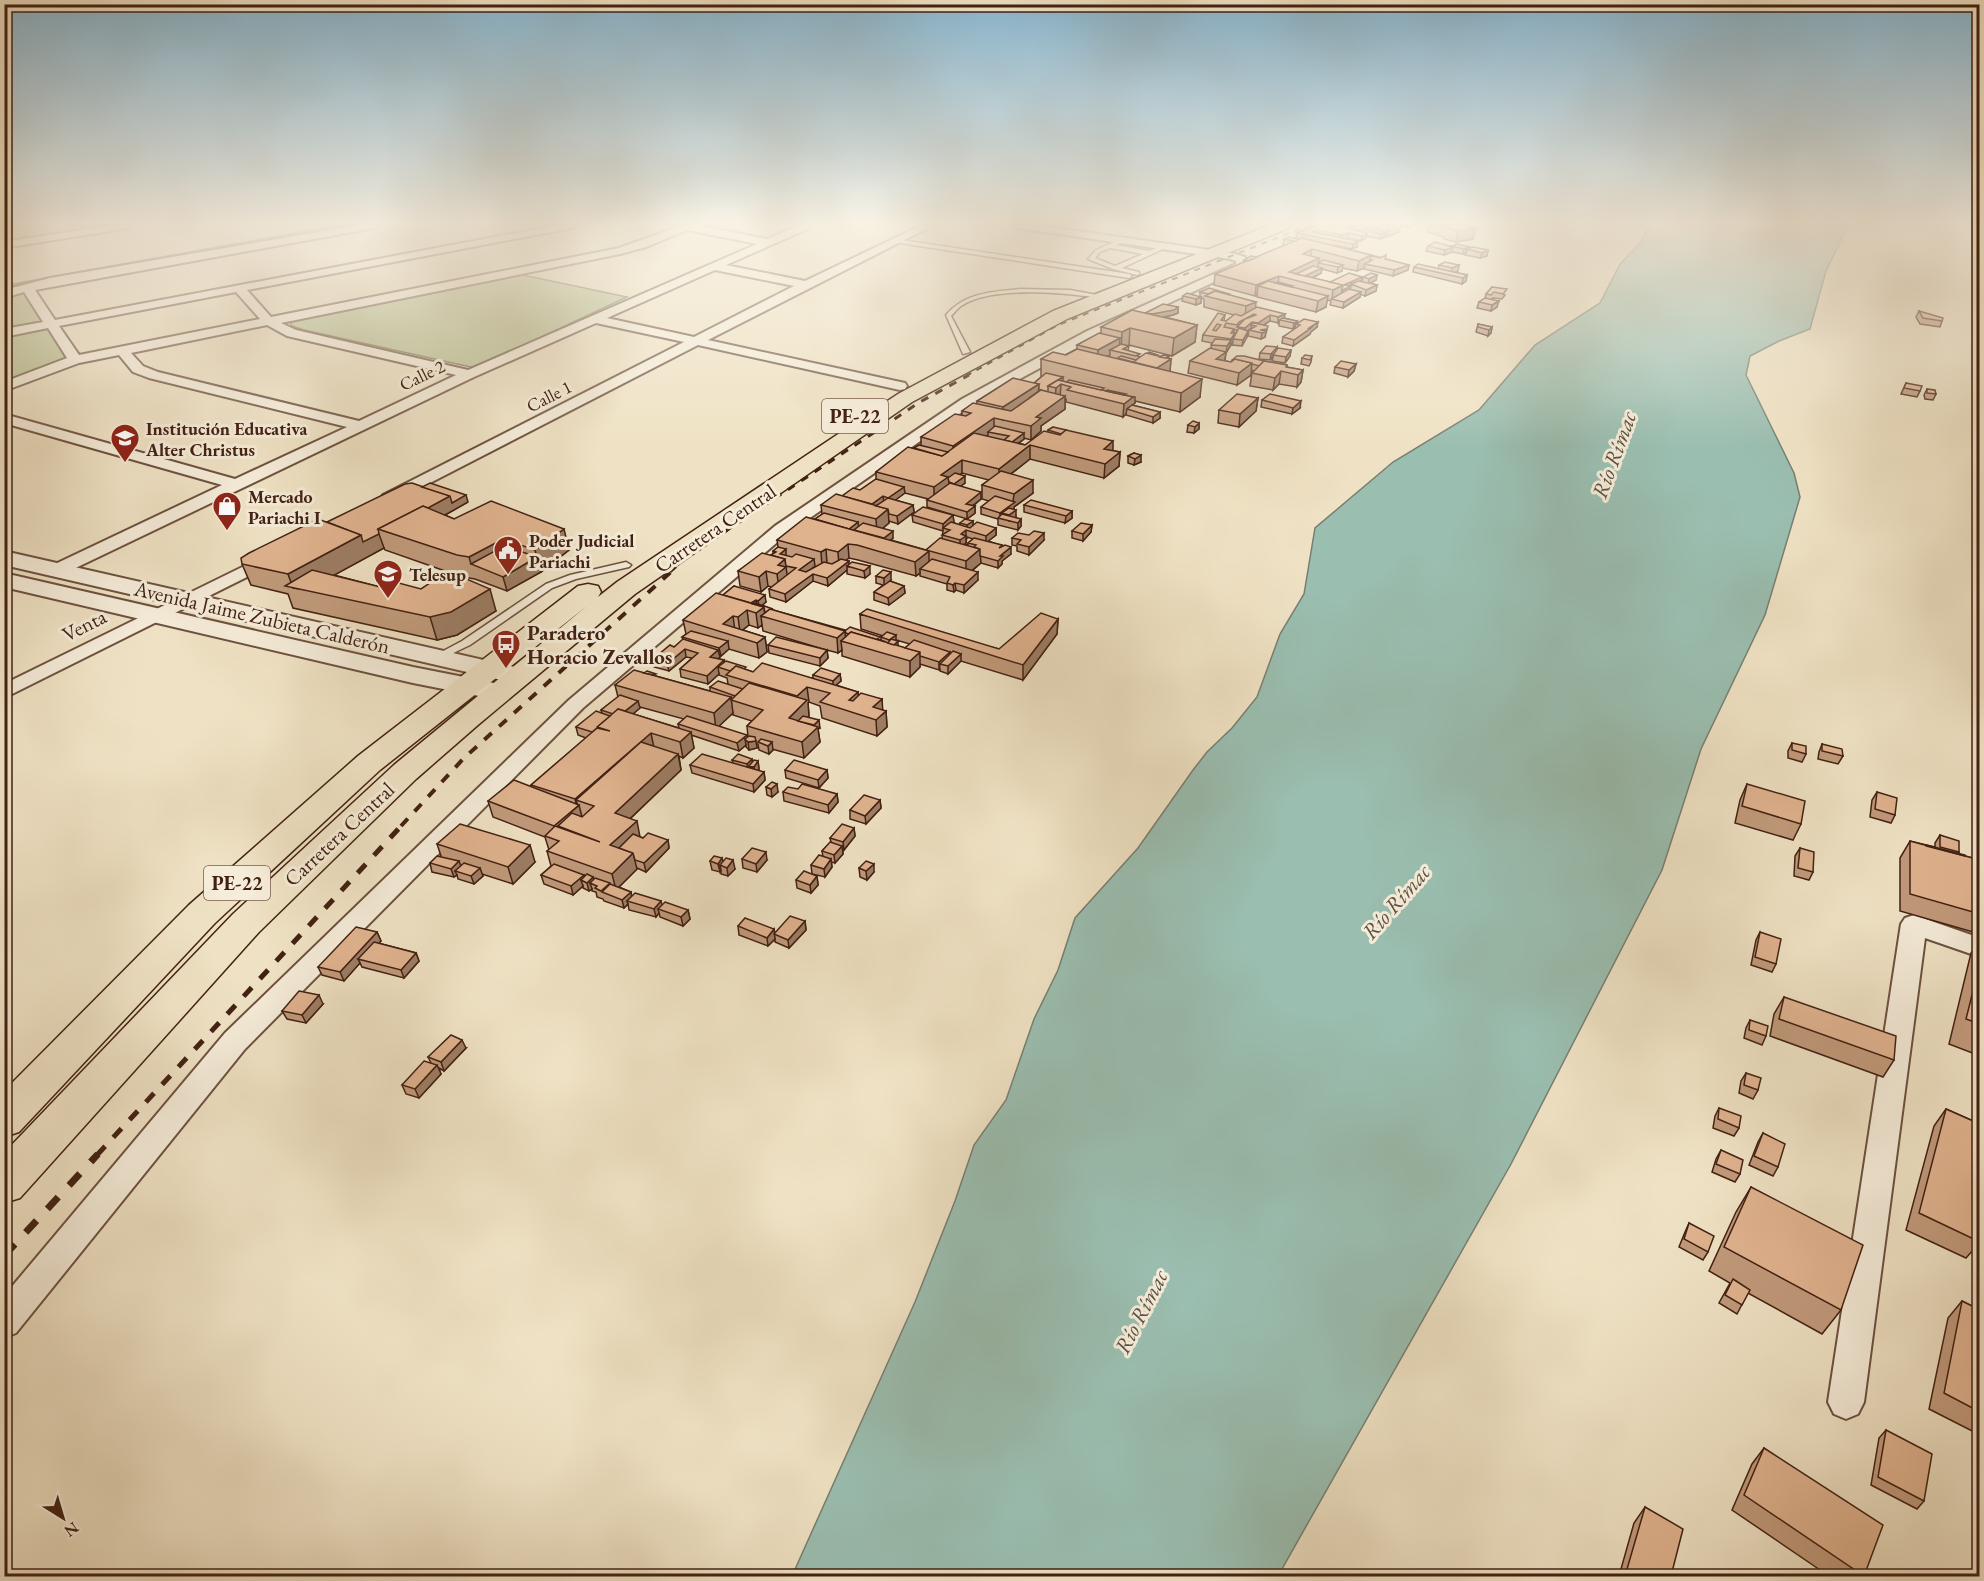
<svg xmlns="http://www.w3.org/2000/svg" width="1984" height="1581" font-family="'EB Garamond',serif">
<style>
.green{fill:#b9c394;stroke:#7e7254;stroke-width:1.5}
.water{fill:#9abeb0;stroke:#777f71;stroke-width:1.5}
.lines{fill:none;stroke-linecap:round;stroke-linejoin:round}
.stream{stroke:#777f71;stroke-width:4.5}
.service-casing{stroke:#6d513f;stroke-width:3}
.minor-casing{stroke:#6d513f;stroke-width:4}
.tertiary-casing{stroke:#6d513f;stroke-width:4}
.trunk-casing{stroke:#422113;stroke-width:3}
.service{fill:#f5ecd9;fill-rule:evenodd}
.minor{fill:#f5ecd9;fill-rule:evenodd}
.tertiary{fill:#f5ecd9;fill-rule:evenodd}
.trunk{fill:#efe2c4;fill-rule:evenodd}
.rail-far4{stroke:#422113;stroke-width:2;stroke-dasharray:6 6;stroke-linecap:butt}
.rail-far3{stroke:#422113;stroke-width:3;stroke-dasharray:8 8;stroke-linecap:butt}
.rail-far2{stroke:#422113;stroke-width:4;stroke-dasharray:10 10;stroke-linecap:butt}
.rail-far1{stroke:#422113;stroke-width:5;stroke-dasharray:12 12;stroke-linecap:butt}
.rail{stroke:#422113;stroke-width:7;stroke-dasharray:16 16;stroke-linecap:butt}
.wall{fill:#c19a7b;stroke:#422113;stroke-width:1.5;fill-rule:evenodd}
.shaded-wall{fill:#9d7d64;stroke:#422113;stroke-width:1.5}
.building{fill:#e0b38f;stroke:#422113;stroke-width:1.5;fill-rule:evenodd}
.labels{text-anchor:middle;dominant-baseline:central;stroke-width:6;stroke-linejoin:round;paint-order:stroke}
.far-street-label{font-size:18px;fill:#422113;stroke:#f5ecd9}
.far-poi-label{font-size:18px;font-weight:bold;fill:#422113;stroke:#f5ecd9;text-anchor:start}
.shield{fill:#f5ecd9;stroke:#785e4e;stroke-width:1.5}
.shield-label{font-size:20px;font-weight:bold;fill:#422113}
.street-label{font-size:21px;fill:#422113;stroke:#f5ecd9}
.poi-label{font-size:21px;font-weight:bold;fill:#422113;stroke:#f5ecd9;text-anchor:start}
.water-label{font-size:22px;font-style:italic;fill:#5c5042;stroke:#f5ecd9}
</style>
<rect width="100%" height="100%" fill="#efe2c4"/>
<filter id="stains"><feTurbulence type="fractalNoise" baseFrequency=".00333" numOctaves="4"/><feColorMatrix values="0 0 0 0 .2 0 0 0 0 .09 0 0 0 0 .02 0 0 0 .5 -.17"/></filter>
<radialGradient id="worn" r=".72"><stop offset=".6" stop-color="#630" stop-opacity="0"/><stop offset="1" stop-color="#630" stop-opacity=".3"/></radialGradient>
<!-- green -->
<g class="green">
<path d="M 5,225 L 112,225 L 5,242 Z"/>
<path d="M 523,275 L 627,297 L 475,368 L 304,330 L 292,326 L 290,322 Z"/>
<path d="M 22,290 L 43,323 L 5,331 L 4,296 Z"/>
<path d="M 45,325 L 69,360 L 5,384 L 5,335 Z"/>
</g>
<!-- water -->
<path class="water" d="M 1650,225 L 1845,225 L 1845,232 L 1826,271 L 1810,329 L 1779,341 L 1750,356 L 1746,375 L 1794,473 L 1800,497 L 1765,615 L 1701,749 L 1662,870 L 1511,1164 L 1278,1576 L 792,1576 L 915,1302 L 955,1201 L 974,1145 L 1006,1100 L 1034,1019 L 1058,970 L 1075,918 L 1138,848 L 1193,770 L 1207,752 L 1232,728 L 1257,697 L 1280,634 L 1304,594 L 1315,528 L 1393,462 L 1479,410 L 1535,345 L 1600,303 L 1620,264 L 1640,243 Z"/>
<g class="lines">
<!-- stream -->
<path class="stream" d="M 4,287 L 347,225"/>
<!-- service casing -->
<g class="service-casing">
<g id="service">
<path d="M 895,239 L 1129,274 L 1132,276 L 1129,278 L 893,242 Z"/>
<path d="M 1121,239 L 1123,242 L 1116,245 L 1149,251 L 1164,245 L 1167,247 L 1122,268 L 1139,272 L 1139,274 L 1137,275 L 1113,269 L 1088,259 L 1096,250 ZM 1110,248 L 1143,254 L 1115,266 L 1095,258 L 1100,252 Z"/>
<path d="M 1020,289 L 1070,290 L 1108,297 L 1105,299 C 1069,293 993,285 961,306 C 958,308 954,313 951,316 L 970,352 L 963,354 L 946,315 C 966,292 992,292 1020,289 Z"/>
<path d="M 626,562 L 631,565 L 629,567 L 576,579 L 552,588 L 470,645 L 441,659 L 437,660 L 432,657 L 462,641 L 546,584 L 570,575 Z"/>
</g>
</g>
<!-- minor casing -->
<g class="minor-casing">
<g id="minor">
<path d="M 112,225 L 134,225 L 129,228 L 4,248 L 4,242 Z"/>
<path d="M 359,225 L 379,225 L 374,228 L 35,290 L 55,320 L 558,225 L 577,225 L 572,228 L 247,290 L 271,317 L 619,248 L 675,228 L 671,225 L 696,225 L 767,239 L 800,225 L 813,225 L 812,227 L 726,265 L 805,281 L 922,225 L 934,225 L 708,340 L 905,383 L 907,386 L 905,389 L 900,390 L 698,345 L 395,501 L 383,501 L 381,498 L 383,495 L 684,342 L 596,323 L 474,377 L 63,574 L 51,574 L 48,570 L 51,566 L 222,485 L 4,423 L 4,414 L 235,479 L 347,427 L 149,378 L 133,372 L 119,355 L 79,363 L 4,391 L 4,382 L 67,358 L 48,328 L 4,337 L 4,329 L 43,322 L 24,292 L 4,298 L 4,290 L 50,278 ZM 687,230 L 757,244 L 468,370 L 296,330 L 281,323 L 620,254 L 646,247 ZM 715,270 L 794,286 L 694,337 L 607,318 ZM 236,292 L 260,319 L 79,355 L 59,326 ZM 267,325 L 287,336 L 456,375 L 359,421 L 158,372 L 143,366 L 131,353 Z"/>
<path d="M 1012,225 L 1036,225 L 1231,253 L 1245,257 L 1248,266 L 1097,337 L 972,405 L 787,534 L 583,708 L 245,1049 L 16,1333 L 4,1338 L 4,1296 L 225,1033 L 569,700 L 775,526 L 962,399 L 1087,331 L 1236,264 L 1236,261 L 1230,259 L 1017,228 Z"/>
<path d="M 271,553 L 277,554 L 280,558 L 277,562 L 4,698 L 4,684 Z"/>
<path d="M 1914,915 L 1980,938 L 1980,957 L 1925,938 L 1864,1402 L 1858,1414 L 1846,1419 L 1834,1414 L 1828,1402 L 1901,924 L 1905,918 Z"/>
</g>
</g>
<!-- tertiary casing -->
<g class="tertiary-casing">
<g id="tertiary">
<path d="M 4,551 L 519,668 L 528,671 L 532,676 L 528,681 L 519,684 L 4,565 Z"/>
<path d="M 4,573 L 413,667 L 499,684 L 508,687 L 512,692 L 508,697 L 499,700 L 413,683 L 4,587 Z"/>
</g>
</g>
<!-- trunk casing -->
<g class="trunk-casing">
<path id="trunk" d="M 1270,225 L 1291,225 L 1289,228 L 1067,319 L 912,402 L 635,594 L 479,724 L 416,779 L 259,932 L 20,1198 L 4,1203 L 4,1153 L 233,914 L 394,765 L 587,606 L 380,770 L 215,923 L 19,1132 L 4,1137 L 4,1091 L 189,905 L 358,756 L 578,586 L 588,584 L 598,586 L 601,592 L 598,597 L 617,582 L 898,394 L 1053,311 Z"/>
</g>
<!-- service -->
<use href="#service" class="service"/>
<!-- minor -->
<use href="#minor" class="minor"/>
<!-- tertiary -->
<use href="#tertiary" class="tertiary"/>
<!-- trunk -->
<use href="#trunk" class="trunk"/>
<!-- rail-far4 -->
<path class="rail-far4" d="M 966,376 L 1058,325 L 1309,225"/>
<!-- rail-far3 -->
<path class="rail-far3" d="M 670,572 L 688,556 L 920,402 L 969,375"/>
<!-- rail-far2 -->
<path class="rail-far2" d="M 401,826 L 464,758 L 672,571"/>
<!-- rail-far1 -->
<path class="rail-far1" d="M 97,1155 L 402,825"/>
<!-- rail -->
<path class="rail" d="M 4,1256 L 98,1154"/>
</g>
<!-- wall -->
<g class="wall">
<path d="M 1317,225 L 1362,232 L 1362,231 L 1355,229 L 1356,225 L 1416,225 L 1409,228 L 1401,225 L 1399,232 L 1380,239 L 1366,236 L 1366,238 L 1361,241 L 1348,238 L 1346,239 L 1357,247 L 1352,249 L 1333,245 L 1409,265 L 1408,270 L 1393,276 L 1364,269 L 1364,268 L 1357,271 L 1342,268 L 1342,271 L 1337,273 L 1322,269 L 1321,273 L 1313,278 L 1330,282 L 1362,277 L 1361,281 L 1362,282 L 1363,277 L 1377,275 L 1376,280 L 1370,283 L 1377,285 L 1376,291 L 1365,296 L 1360,294 L 1360,297 L 1343,308 L 1330,305 L 1331,301 L 1327,300 L 1326,307 L 1316,312 L 1257,297 L 1257,295 L 1255,296 L 1214,285 L 1215,274 L 1243,263 L 1244,260 L 1257,257 L 1285,245 L 1283,244 L 1284,239 L 1296,238 L 1297,233 Z"/>
<path d="M 1429,225 L 1459,225 L 1473,239 L 1456,242 L 1444,239 L 1444,237 L 1428,232 Z"/>
<path d="M 1976,225 L 1980,225 L 1980,231 L 1973,230 Z"/>
<path d="M 1428,246 L 1452,246 L 1488,250 L 1487,256 L 1480,258 L 1465,255 L 1466,253 L 1463,254 L 1452,252 L 1444,255 L 1426,251 Z"/>
<path d="M 1439,265 L 1459,265 L 1458,271 L 1454,272 L 1467,275 L 1466,281 L 1462,284 L 1413,272 L 1414,267 L 1438,269 Z"/>
<path d="M 1492,287 L 1505,295 L 1502,299 L 1493,298 L 1491,299 L 1497,307 L 1491,311 L 1477,308 L 1479,302 L 1485,298 L 1486,294 Z"/>
<path d="M 1200,292 L 1230,295 L 1255,308 L 1284,318 L 1297,321 L 1297,323 L 1317,327 L 1310,332 L 1310,334 L 1293,346 L 1282,343 L 1283,337 L 1295,329 L 1295,327 L 1293,329 L 1279,326 L 1279,322 L 1278,323 L 1270,321 L 1264,325 L 1267,329 L 1265,337 L 1261,339 L 1248,336 L 1249,330 L 1251,328 L 1248,331 L 1247,337 L 1242,346 L 1232,345 L 1233,342 L 1226,353 L 1225,361 L 1231,362 L 1232,360 L 1264,361 L 1287,365 L 1287,367 L 1303,370 L 1301,382 L 1297,387 L 1279,384 L 1273,390 L 1250,386 L 1252,373 L 1254,371 L 1251,370 L 1251,375 L 1237,385 L 1188,373 L 1190,361 L 1211,349 L 1212,343 L 1202,341 L 1203,335 L 1225,315 L 1224,320 L 1226,321 L 1234,315 L 1204,307 L 1204,299 L 1201,298 L 1201,303 L 1196,305 L 1182,301 L 1183,296 L 1200,297 ZM 1234,330 L 1237,330 L 1235,336 L 1234,333 Z"/>
<path d="M 1178,307 L 1178,313 L 1173,315 L 1165,317 L 1197,325 L 1195,342 L 1172,356 L 1129,345 L 1128,351 L 1140,357 L 1169,356 L 1168,359 L 1171,359 L 1170,371 L 1200,397 L 1180,412 L 1135,401 L 1135,403 L 1132,405 L 1160,412 L 1160,418 L 1153,423 L 1126,415 L 1126,414 L 1123,417 L 1066,402 L 1066,399 L 1065,398 L 1065,409 L 1041,426 L 1041,431 L 1031,440 L 1024,438 L 1024,439 L 1019,443 L 1025,445 L 1048,432 L 1048,430 L 1053,427 L 1113,451 L 1120,452 L 1119,466 L 1104,478 L 1030,459 L 1011,474 L 1033,493 L 1014,507 L 1014,509 L 1016,517 L 1015,518 L 1021,519 L 1021,526 L 1018,530 L 998,525 L 998,519 L 981,514 L 981,507 L 989,501 L 982,499 L 982,485 L 989,480 L 962,473 L 960,475 L 965,483 L 960,486 L 981,499 L 973,506 L 975,506 L 975,513 L 967,519 L 927,507 L 927,500 L 928,499 L 905,493 L 895,500 L 913,505 L 914,512 L 898,524 L 889,521 L 889,523 L 882,529 L 893,538 L 891,540 L 926,550 L 942,538 L 943,531 L 913,522 L 912,515 L 953,515 L 954,523 L 960,525 L 960,523 L 973,521 L 973,526 L 996,528 L 996,535 L 988,541 L 1002,546 L 1011,554 L 1002,561 L 1002,564 L 998,568 L 981,563 L 972,571 L 978,580 L 964,593 L 956,590 L 954,592 L 947,590 L 947,584 L 920,576 L 920,573 L 916,576 L 858,560 L 849,558 L 846,560 L 849,564 L 870,574 L 865,578 L 847,574 L 847,570 L 828,586 L 813,581 L 786,602 L 770,597 L 769,589 L 772,587 L 768,586 L 761,592 L 740,586 L 738,571 L 773,554 L 773,551 L 778,547 L 777,540 L 815,519 L 822,514 L 821,505 L 860,490 L 876,479 L 876,472 L 914,448 L 921,445 L 921,437 L 962,415 L 962,411 L 977,404 L 977,401 L 1034,383 L 1041,377 L 1041,359 L 1065,355 L 1077,349 L 1077,345 L 1101,333 L 1101,327 L 1145,313 ZM 967,537 L 973,539 L 968,543 L 968,545 L 964,544 L 966,543 Z"/>
<path d="M 1919,311 L 1942,321 L 1940,327 L 1920,324 L 1916,317 Z"/>
<path d="M 1478,324 L 1492,327 L 1491,333 L 1488,336 L 1476,332 Z"/>
<path d="M 1277,347 L 1276,351 L 1291,350 L 1290,356 L 1285,363 L 1272,361 L 1273,357 L 1270,360 L 1259,359 L 1260,353 Z"/>
<path d="M 1312,356 L 1311,362 L 1309,366 L 1301,364 L 1302,358 Z"/>
<path d="M 1356,364 L 1354,371 L 1348,377 L 1334,373 L 1335,367 Z"/>
<path d="M 1906,383 L 1920,391 L 1917,397 L 1901,394 Z"/>
<path d="M 1927,389 L 1936,394 L 1933,400 L 1925,399 L 1924,395 Z"/>
<path d="M 1258,398 L 1256,411 L 1239,427 L 1218,423 L 1219,410 Z"/>
<path d="M 1262,400 L 1300,408 L 1292,414 L 1261,407 Z"/>
<path d="M 1199,423 L 1199,429 L 1194,433 L 1187,432 L 1188,425 Z"/>
<path d="M 1134,453 L 1141,462 L 1134,465 L 1128,463 L 1128,456 Z"/>
<path d="M 468,502 L 445,515 L 454,519 L 569,550 L 541,572 L 507,591 L 475,579 L 463,577 L 455,574 L 496,611 L 457,635 L 437,640 L 293,608 L 288,594 L 251,585 L 242,564 L 327,522 ZM 384,548 L 385,550 L 448,572 L 421,589 L 384,588 L 334,575 Z"/>
<path d="M 1024,505 L 1072,511 L 1072,518 L 1065,523 L 1024,512 Z"/>
<path d="M 1092,525 L 1091,532 L 1083,541 L 1072,538 L 1072,531 Z"/>
<path d="M 1012,538 L 1044,540 L 1029,555 L 1017,551 L 1017,546 L 1012,545 Z"/>
<path d="M 876,576 L 891,580 L 890,581 L 904,586 L 905,593 L 889,605 L 874,600 L 874,592 L 883,585 L 876,583 Z"/>
<path d="M 734,586 L 766,602 L 762,605 L 773,610 L 881,640 L 881,637 L 883,636 L 861,629 L 860,614 L 999,649 L 1058,619 L 1057,634 L 1023,680 L 961,661 L 948,674 L 940,671 L 940,669 L 939,670 L 920,664 L 920,667 L 910,677 L 842,656 L 842,650 L 838,653 L 827,650 L 828,658 L 820,666 L 769,653 L 768,645 L 826,650 L 763,631 L 762,625 L 758,628 L 749,625 L 743,630 L 765,637 L 767,652 L 759,658 L 729,649 L 721,656 L 719,655 L 720,657 L 718,659 L 724,660 L 724,662 L 753,672 L 813,678 L 813,675 L 840,674 L 841,681 L 836,685 L 858,692 L 858,696 L 882,699 L 882,710 L 886,711 L 887,727 L 877,736 L 822,718 L 820,706 L 809,702 L 808,703 L 809,716 L 808,717 L 820,728 L 818,729 L 820,742 L 804,758 L 772,749 L 773,750 L 769,754 L 759,750 L 758,744 L 756,744 L 757,748 L 749,750 L 746,747 L 746,745 L 739,751 L 691,735 L 694,748 L 683,758 L 679,756 L 681,770 L 630,819 L 640,837 L 643,838 L 668,840 L 669,848 L 646,872 L 637,868 L 637,869 L 619,887 L 631,892 L 632,897 L 662,905 L 688,910 L 690,919 L 683,926 L 660,917 L 659,913 L 656,917 L 629,910 L 628,904 L 624,908 L 604,901 L 603,899 L 597,897 L 596,892 L 592,891 L 592,889 L 589,891 L 583,888 L 583,886 L 573,895 L 544,884 L 541,875 L 551,866 L 547,851 L 549,850 L 545,837 L 493,817 L 488,801 L 531,787 L 531,785 L 586,738 L 578,735 L 576,727 L 602,713 L 601,710 L 618,697 L 615,685 L 656,676 L 710,691 L 710,687 L 728,684 L 727,678 L 719,675 L 719,674 L 708,684 L 681,677 L 680,669 L 692,658 L 686,657 L 669,671 L 654,667 L 652,660 L 674,647 L 683,640 L 682,637 L 686,634 L 683,620 L 723,595 ZM 896,640 L 910,644 L 905,648 L 898,646 ZM 640,707 L 684,719 L 678,724 L 679,728 L 633,714 L 640,708 ZM 733,713 L 733,715 L 752,721 L 747,726 L 748,737 L 747,738 L 719,726 Z"/>
<path d="M 1792,743 L 1806,754 L 1802,762 L 1788,758 L 1788,751 Z"/>
<path d="M 1822,744 L 1843,756 L 1838,764 L 1818,759 L 1819,752 Z"/>
<path d="M 732,760 L 758,761 L 759,769 L 758,771 L 764,772 L 765,780 L 754,792 L 692,773 L 690,765 L 733,763 Z"/>
<path d="M 785,770 L 827,770 L 828,778 L 819,788 L 786,778 Z"/>
<path d="M 1747,784 L 1801,824 L 1793,840 L 1735,823 L 1740,800 Z"/>
<path d="M 766,787 L 778,792 L 772,797 L 767,795 Z"/>
<path d="M 798,789 L 837,794 L 838,802 L 829,813 L 784,801 L 783,792 Z"/>
<path d="M 1877,792 L 1895,815 L 1891,823 L 1870,817 L 1872,800 Z"/>
<path d="M 880,800 L 881,808 L 866,824 L 850,819 L 850,810 Z"/>
<path d="M 854,828 L 855,836 L 844,850 L 843,850 L 843,854 L 835,863 L 831,862 L 832,867 L 825,877 L 812,874 L 811,865 L 823,857 L 822,851 L 831,842 L 830,838 Z"/>
<path d="M 1940,835 L 1959,852 L 1958,854 L 1980,860 L 1980,934 L 1900,911 L 1900,858 L 1910,841 L 1935,847 L 1935,843 Z"/>
<path d="M 437,844 L 535,862 L 513,884 L 482,874 L 483,876 L 474,884 L 458,879 L 457,875 L 454,877 L 432,872 L 430,863 L 441,856 Z"/>
<path d="M 1800,848 L 1813,872 L 1809,880 L 1794,876 L 1795,856 Z"/>
<path d="M 722,858 L 723,862 L 735,869 L 728,876 L 721,874 L 721,870 L 720,872 L 712,870 L 710,861 Z"/>
<path d="M 742,859 L 767,860 L 757,872 L 743,868 Z"/>
<path d="M 859,868 L 874,872 L 867,880 L 860,877 Z"/>
<path d="M 817,876 L 818,885 L 811,893 L 797,888 L 796,880 Z"/>
<path d="M 805,921 L 806,930 L 789,948 L 775,942 L 775,939 L 768,946 L 739,935 L 738,926 L 774,929 L 775,933 Z"/>
<path d="M 377,932 L 381,941 L 378,943 L 416,953 L 419,961 L 404,978 L 362,967 L 360,963 L 344,981 L 322,975 L 318,967 Z"/>
<path d="M 1760,932 L 1776,964 L 1772,972 L 1751,965 L 1756,940 Z"/>
<path d="M 1980,941 L 1980,1056 L 1949,1044 L 1971,953 Z"/>
<path d="M 1784,997 L 1894,1060 L 1883,1077 L 1770,1036 L 1774,1014 Z"/>
<path d="M 323,1004 L 306,1023 L 287,1019 L 282,1011 Z"/>
<path d="M 1750,1020 L 1766,1036 L 1762,1045 L 1744,1038 L 1746,1028 Z"/>
<path d="M 466,1048 L 444,1071 L 439,1068 L 441,1074 L 419,1098 L 406,1094 L 402,1085 L 431,1063 L 428,1057 Z"/>
<path d="M 1746,1073 L 1758,1090 L 1753,1099 L 1739,1093 L 1741,1081 Z"/>
<path d="M 1719,1108 L 1739,1128 L 1734,1136 L 1713,1128 L 1715,1116 Z"/>
<path d="M 1946,1109 L 1980,1124 L 1980,1242 L 1966,1258 L 1906,1230 L 1934,1126 Z"/>
<path d="M 1763,1133 L 1778,1167 L 1773,1176 L 1749,1165 L 1758,1142 Z"/>
<path d="M 1721,1150 L 1740,1174 L 1735,1182 L 1712,1172 L 1716,1159 Z"/>
<path d="M 1751,1187 L 1841,1310 L 1822,1334 L 1748,1293 L 1737,1314 L 1719,1303 L 1730,1283 L 1709,1271 L 1736,1212 Z"/>
<path d="M 1689,1223 L 1708,1252 L 1703,1260 L 1679,1247 L 1685,1232 Z"/>
<path d="M 1962,1301 L 1980,1310 L 1980,1435 L 1929,1409 L 1948,1318 Z"/>
<path d="M 1886,1430 L 1924,1501 L 1917,1509 L 1871,1485 L 1879,1438 Z"/>
<path d="M 1764,1448 L 1864,1576 L 1829,1576 L 1732,1510 L 1752,1464 Z"/>
<path d="M 1645,1507 L 1671,1576 L 1619,1576 L 1634,1523 Z"/>
</g>
<!-- shaded-wall -->
<g class="shaded-wall">
<path d="M 1355,225 L 1355,230 L 1347,228 Z"/>
<path d="M 1394,225 L 1401,225 L 1399,232 L 1387,237 L 1389,226 Z"/>
<path d="M 1476,228 L 1473,239 L 1456,242 L 1458,231 Z"/>
<path d="M 1386,232 L 1385,237 L 1380,239 L 1381,234 Z"/>
<path d="M 1349,233 L 1348,238 L 1340,240 L 1341,235 Z"/>
<path d="M 1367,233 L 1366,238 L 1361,241 L 1362,236 Z"/>
<path d="M 1358,241 L 1357,247 L 1352,249 L 1353,244 Z"/>
<path d="M 1453,247 L 1452,252 L 1444,255 L 1445,250 Z"/>
<path d="M 1469,247 L 1468,250 L 1466,249 L 1466,253 L 1463,254 L 1464,249 Z"/>
<path d="M 1312,249 L 1310,260 L 1303,254 Z"/>
<path d="M 1488,250 L 1487,256 L 1480,258 L 1482,253 Z"/>
<path d="M 1371,255 L 1370,265 L 1365,264 L 1364,268 L 1357,271 L 1359,261 Z"/>
<path d="M 1319,258 L 1318,269 L 1297,278 L 1289,272 Z"/>
<path d="M 1343,265 L 1342,271 L 1337,273 L 1338,267 Z"/>
<path d="M 1409,265 L 1408,270 L 1393,276 L 1394,270 Z"/>
<path d="M 1459,265 L 1458,271 L 1451,274 L 1452,268 Z"/>
<path d="M 1322,268 L 1321,273 L 1306,281 L 1304,276 Z"/>
<path d="M 1377,275 L 1376,280 L 1368,284 L 1369,279 Z"/>
<path d="M 1467,275 L 1466,281 L 1462,284 L 1463,278 Z"/>
<path d="M 1279,276 L 1278,285 L 1258,286 L 1257,295 L 1255,296 L 1256,285 Z"/>
<path d="M 1362,277 L 1361,282 L 1351,284 L 1350,292 L 1342,296 L 1344,285 Z"/>
<path d="M 1343,285 L 1341,297 L 1332,299 L 1333,290 Z"/>
<path d="M 1377,285 L 1376,291 L 1365,296 L 1366,290 Z"/>
<path d="M 1361,292 L 1360,297 L 1343,308 L 1344,302 Z"/>
<path d="M 1328,296 L 1326,307 L 1316,312 L 1318,301 Z"/>
<path d="M 1201,297 L 1201,303 L 1196,305 L 1196,299 Z"/>
<path d="M 1499,301 L 1497,307 L 1491,311 L 1492,305 Z"/>
<path d="M 1256,302 L 1255,313 L 1245,318 L 1246,306 Z"/>
<path d="M 1178,307 L 1178,313 L 1173,315 L 1150,320 L 1151,314 Z"/>
<path d="M 1285,314 L 1284,320 L 1280,320 L 1279,322 L 1278,323 L 1278,317 Z"/>
<path d="M 1270,315 L 1270,321 L 1257,329 L 1258,323 Z"/>
<path d="M 1297,321 L 1295,327 L 1293,329 L 1294,323 Z"/>
<path d="M 1252,322 L 1251,328 L 1245,334 L 1245,328 Z"/>
<path d="M 1318,322 L 1317,327 L 1311,332 L 1310,334 L 1293,346 L 1294,340 Z"/>
<path d="M 1197,325 L 1195,342 L 1172,356 L 1174,338 Z"/>
<path d="M 1492,327 L 1491,333 L 1488,336 L 1489,330 Z"/>
<path d="M 1130,328 L 1129,345 L 1121,350 L 1122,332 Z"/>
<path d="M 1248,331 L 1247,337 L 1242,346 L 1243,340 Z"/>
<path d="M 1266,331 L 1265,337 L 1261,339 L 1262,333 Z"/>
<path d="M 1235,333 L 1234,339 L 1233,339 L 1233,342 L 1230,345 L 1231,339 Z"/>
<path d="M 1120,338 L 1119,350 L 1110,350 L 1110,355 L 1097,362 L 1098,350 Z"/>
<path d="M 1231,340 L 1230,346 L 1226,353 L 1227,346 Z"/>
<path d="M 1277,347 L 1276,354 L 1273,355 L 1270,360 L 1271,354 Z"/>
<path d="M 1291,350 L 1290,356 L 1285,363 L 1286,357 Z"/>
<path d="M 1226,352 L 1224,364 L 1216,359 Z"/>
<path d="M 1169,356 L 1168,361 L 1171,359 L 1170,371 L 1150,384 L 1161,362 Z"/>
<path d="M 1252,363 L 1251,375 L 1237,385 L 1239,373 Z"/>
<path d="M 1356,364 L 1354,371 L 1348,377 L 1349,370 Z"/>
<path d="M 1303,370 L 1301,382 L 1297,387 L 1298,375 Z"/>
<path d="M 1281,371 L 1279,384 L 1273,390 L 1275,378 Z"/>
<path d="M 1063,377 L 1063,383 L 1061,385 L 1060,397 L 1055,400 L 1056,388 L 1053,384 Z"/>
<path d="M 1202,379 L 1200,397 L 1180,412 L 1181,393 Z"/>
<path d="M 1039,384 L 1038,397 L 1003,420 L 1003,407 Z"/>
<path d="M 1065,396 L 1065,409 L 1041,426 L 1041,431 L 1031,440 L 1031,426 L 1036,417 Z"/>
<path d="M 1133,397 L 1135,397 L 1135,403 L 1127,409 L 1126,414 L 1123,417 L 1124,404 Z"/>
<path d="M 1258,398 L 1256,411 L 1239,427 L 1240,414 Z"/>
<path d="M 1301,401 L 1300,408 L 1292,414 L 1293,408 Z"/>
<path d="M 1160,412 L 1160,418 L 1153,423 L 1153,417 Z"/>
<path d="M 994,418 L 994,431 L 988,432 L 988,435 L 954,459 L 953,446 Z"/>
<path d="M 1199,423 L 1199,429 L 1194,433 L 1195,427 Z"/>
<path d="M 1024,433 L 1024,439 L 1012,448 L 1012,442 Z"/>
<path d="M 1113,441 L 1113,454 L 1104,449 Z"/>
<path d="M 1030,445 L 1030,459 L 999,483 L 999,469 Z"/>
<path d="M 1120,452 L 1119,466 L 1104,478 L 1105,464 Z"/>
<path d="M 1141,455 L 1141,462 L 1134,465 L 1135,459 Z"/>
<path d="M 962,460 L 962,473 L 949,482 L 949,490 L 934,501 L 934,487 L 941,475 Z"/>
<path d="M 965,476 L 965,483 L 954,491 L 954,484 Z"/>
<path d="M 1033,480 L 1033,493 L 1014,507 L 1014,509 L 1007,514 L 1002,513 L 1002,518 L 1000,518 L 1000,513 L 1013,502 L 1014,494 Z"/>
<path d="M 904,487 L 905,493 L 889,505 L 888,498 Z"/>
<path d="M 981,492 L 981,499 L 966,511 L 966,504 Z"/>
<path d="M 466,495 L 468,502 L 454,510 L 404,537 L 385,531 L 450,496 Z"/>
<path d="M 883,496 L 884,503 L 866,509 Z"/>
<path d="M 913,505 L 914,512 L 898,524 L 897,516 Z"/>
<path d="M 975,506 L 975,513 L 967,519 L 967,512 Z"/>
<path d="M 888,509 L 889,523 L 877,533 L 876,519 Z"/>
<path d="M 1016,510 L 1016,517 L 1011,521 L 1009,521 L 1009,515 Z"/>
<path d="M 1072,511 L 1072,518 L 1065,523 L 1066,516 Z"/>
<path d="M 953,515 L 954,523 L 943,528 L 943,531 L 943,524 Z"/>
<path d="M 1021,519 L 1021,526 L 1018,530 L 1018,523 Z"/>
<path d="M 973,521 L 973,528 L 967,530 L 967,525 Z"/>
<path d="M 858,522 L 859,529 L 844,533 Z"/>
<path d="M 1092,525 L 1091,532 L 1083,541 L 1083,534 Z"/>
<path d="M 996,528 L 996,535 L 986,543 L 986,536 Z"/>
<path d="M 564,529 L 569,550 L 541,572 L 535,550 Z"/>
<path d="M 966,530 L 966,543 L 960,547 L 960,540 L 961,534 Z"/>
<path d="M 893,531 L 893,538 L 878,550 L 878,543 Z"/>
<path d="M 1044,533 L 1044,540 L 1029,555 L 1029,547 Z"/>
<path d="M 379,534 L 384,548 L 307,590 L 293,588 L 288,574 L 361,535 Z"/>
<path d="M 503,539 L 508,560 L 471,564 L 469,557 Z"/>
<path d="M 848,544 L 849,558 L 839,566 L 838,552 Z"/>
<path d="M 1011,547 L 1011,554 L 1002,561 L 1002,564 L 998,568 L 998,561 L 1000,556 Z"/>
<path d="M 786,549 L 786,556 L 780,554 Z"/>
<path d="M 826,549 L 827,563 L 822,567 L 821,552 Z"/>
<path d="M 980,549 L 981,563 L 966,575 L 966,561 Z"/>
<path d="M 929,551 L 929,565 L 920,569 L 920,573 L 916,576 L 915,562 Z"/>
<path d="M 537,557 L 541,572 L 507,591 L 503,577 Z"/>
<path d="M 785,559 L 788,582 L 779,589 L 777,574 L 778,565 Z"/>
<path d="M 814,559 L 815,566 L 800,578 L 799,570 Z"/>
<path d="M 849,561 L 849,567 L 847,566 L 847,570 L 828,586 L 827,578 Z"/>
<path d="M 870,566 L 870,574 L 865,578 L 864,571 Z"/>
<path d="M 766,571 L 768,586 L 761,592 L 759,577 Z"/>
<path d="M 891,572 L 891,580 L 884,586 L 884,578 Z"/>
<path d="M 978,572 L 978,580 L 964,593 L 964,585 Z"/>
<path d="M 813,574 L 813,581 L 786,602 L 785,594 Z"/>
<path d="M 955,583 L 956,590 L 954,592 L 953,585 Z"/>
<path d="M 904,586 L 905,593 L 889,605 L 888,598 Z"/>
<path d="M 490,589 L 496,611 L 457,635 L 437,640 L 430,617 Z"/>
<path d="M 765,595 L 766,602 L 759,608 L 758,601 Z"/>
<path d="M 756,600 L 757,607 L 747,610 L 749,625 L 740,632 L 738,617 L 746,608 Z"/>
<path d="M 764,607 L 765,617 L 761,616 L 762,625 L 758,628 L 756,613 Z"/>
<path d="M 733,616 L 735,631 L 723,624 Z"/>
<path d="M 1058,619 L 1057,634 L 1023,680 L 1023,665 Z"/>
<path d="M 845,631 L 846,642 L 841,641 L 842,650 L 838,653 L 837,638 Z"/>
<path d="M 896,635 L 896,643 L 898,641 L 898,648 L 889,640 Z"/>
<path d="M 765,637 L 767,652 L 759,658 L 757,643 Z"/>
<path d="M 728,641 L 729,649 L 721,656 L 719,648 Z"/>
<path d="M 685,649 L 686,657 L 669,671 L 667,664 Z"/>
<path d="M 718,650 L 720,657 L 711,664 L 710,657 Z"/>
<path d="M 827,650 L 828,658 L 820,666 L 820,658 Z"/>
<path d="M 920,652 L 920,667 L 910,677 L 910,661 Z"/>
<path d="M 950,652 L 951,659 L 940,664 L 939,670 L 939,662 Z"/>
<path d="M 961,654 L 961,661 L 948,674 L 948,666 Z"/>
<path d="M 724,660 L 725,668 L 718,667 L 719,674 L 708,684 L 707,676 Z"/>
<path d="M 840,674 L 841,681 L 833,688 L 833,681 Z"/>
<path d="M 807,687 L 809,702 L 808,703 L 809,716 L 799,726 L 789,718 L 798,709 L 797,696 Z"/>
<path d="M 858,692 L 859,707 L 849,700 Z"/>
<path d="M 731,697 L 733,713 L 716,729 L 714,713 Z"/>
<path d="M 882,699 L 883,714 L 886,711 L 887,727 L 877,736 L 876,720 L 873,707 Z"/>
<path d="M 638,701 L 640,708 L 621,724 L 619,716 Z"/>
<path d="M 819,720 L 820,728 L 818,729 L 820,742 L 804,758 L 802,742 L 810,729 Z"/>
<path d="M 691,732 L 694,748 L 683,758 L 680,742 Z"/>
<path d="M 651,733 L 654,748 L 576,800 L 578,806 L 579,805 L 583,821 L 558,826 L 562,839 L 558,841 L 554,826 L 577,807 L 575,799 Z"/>
<path d="M 747,735 L 748,742 L 745,739 L 746,745 L 739,751 L 737,743 Z"/>
<path d="M 756,741 L 757,748 L 749,750 L 748,742 Z"/>
<path d="M 772,742 L 773,750 L 769,754 L 768,746 Z"/>
<path d="M 678,754 L 681,770 L 618,830 L 615,813 Z"/>
<path d="M 752,759 L 753,767 L 749,766 L 750,770 L 748,772 L 747,764 Z"/>
<path d="M 758,761 L 759,769 L 755,775 L 754,767 Z"/>
<path d="M 827,770 L 828,778 L 819,788 L 818,780 Z"/>
<path d="M 764,772 L 765,780 L 754,792 L 753,784 Z"/>
<path d="M 777,784 L 778,792 L 772,797 L 771,789 Z"/>
<path d="M 837,794 L 838,802 L 829,813 L 828,805 Z"/>
<path d="M 880,800 L 881,808 L 866,824 L 865,816 Z"/>
<path d="M 637,821 L 640,837 L 621,855 L 610,845 Z"/>
<path d="M 854,828 L 855,836 L 844,850 L 843,842 Z"/>
<path d="M 668,840 L 669,848 L 646,872 L 644,863 Z"/>
<path d="M 530,845 L 535,862 L 513,884 L 508,867 Z"/>
<path d="M 842,846 L 843,854 L 835,863 L 834,855 Z"/>
<path d="M 766,852 L 767,860 L 757,872 L 756,864 Z"/>
<path d="M 633,853 L 637,869 L 616,890 L 612,874 Z"/>
<path d="M 722,858 L 724,866 L 720,865 L 721,870 L 720,872 L 718,864 Z"/>
<path d="M 831,859 L 832,867 L 825,877 L 824,869 Z"/>
<path d="M 733,860 L 735,869 L 728,876 L 727,868 Z"/>
<path d="M 459,861 L 462,869 L 455,871 L 457,875 L 454,877 L 451,869 Z"/>
<path d="M 874,864 L 874,872 L 867,880 L 866,871 Z"/>
<path d="M 480,868 L 483,876 L 474,884 L 471,876 Z"/>
<path d="M 584,875 L 586,882 L 581,880 L 583,886 L 573,895 L 571,886 Z"/>
<path d="M 817,876 L 818,885 L 811,893 L 810,885 Z"/>
<path d="M 593,877 L 595,885 L 590,883 L 592,889 L 589,891 L 587,883 Z"/>
<path d="M 631,892 L 632,900 L 627,901 L 628,904 L 624,908 L 622,900 Z"/>
<path d="M 661,901 L 663,909 L 658,909 L 659,913 L 656,917 L 654,909 Z"/>
<path d="M 688,910 L 690,919 L 683,926 L 681,917 Z"/>
<path d="M 805,921 L 806,930 L 789,948 L 788,940 Z"/>
<path d="M 774,929 L 775,939 L 768,946 L 767,938 Z"/>
<path d="M 377,932 L 381,941 L 363,960 L 358,959 L 360,963 L 344,981 L 340,972 Z"/>
<path d="M 416,953 L 419,961 L 404,978 L 401,970 Z"/>
<path d="M 319,995 L 323,1004 L 306,1023 L 302,1015 Z"/>
<path d="M 462,1040 L 466,1048 L 444,1071 L 441,1062 Z"/>
<path d="M 437,1065 L 441,1074 L 419,1098 L 415,1089 Z"/>
</g>
<!-- building -->
<g class="building">
<path d="M 1317,225 L 1355,225 L 1347,228 L 1367,233 L 1362,236 L 1349,233 L 1341,235 L 1318,230 L 1313,232 L 1358,241 L 1353,244 L 1297,233 Z"/>
<path d="M 1381,225 L 1394,225 L 1389,226 Z"/>
<path d="M 1440,225 L 1459,225 L 1476,228 L 1458,231 L 1446,228 L 1450,227 Z"/>
<path d="M 1367,227 L 1386,232 L 1381,234 L 1363,229 Z"/>
<path d="M 1289,237 L 1299,239 L 1294,241 L 1284,239 Z"/>
<path d="M 1302,238 L 1371,255 L 1359,261 L 1312,249 L 1303,254 L 1319,258 L 1289,272 L 1343,285 L 1333,290 L 1279,276 L 1256,285 L 1215,274 Z"/>
<path d="M 1435,242 L 1453,247 L 1445,250 L 1428,246 Z"/>
<path d="M 1457,244 L 1469,247 L 1464,249 L 1452,246 Z"/>
<path d="M 1473,247 L 1488,250 L 1482,253 L 1466,249 Z"/>
<path d="M 1386,255 L 1385,259 L 1409,265 L 1394,270 L 1365,264 L 1372,260 L 1370,260 L 1371,256 L 1380,258 Z"/>
<path d="M 1251,256 L 1257,257 L 1248,261 L 1244,260 Z"/>
<path d="M 1323,260 L 1343,265 L 1338,267 L 1318,263 Z"/>
<path d="M 1445,262 L 1459,265 L 1452,268 L 1439,265 Z"/>
<path d="M 1418,264 L 1467,275 L 1463,278 L 1414,267 Z"/>
<path d="M 1313,266 L 1322,268 L 1305,276 L 1296,274 Z"/>
<path d="M 1349,273 L 1362,277 L 1344,285 L 1351,286 L 1343,290 L 1342,290 L 1343,285 L 1330,282 Z"/>
<path d="M 1371,273 L 1377,275 L 1369,279 L 1363,277 Z"/>
<path d="M 1268,281 L 1328,296 L 1318,301 L 1258,286 Z"/>
<path d="M 1359,281 L 1377,285 L 1366,290 L 1351,284 Z"/>
<path d="M 1278,282 L 1293,286 L 1291,287 L 1276,283 Z"/>
<path d="M 1492,287 L 1507,289 L 1503,294 L 1494,292 L 1491,295 L 1486,294 Z"/>
<path d="M 1209,288 L 1230,294 L 1229,295 L 1215,291 L 1208,294 L 1200,292 Z"/>
<path d="M 1349,289 L 1361,292 L 1344,302 L 1331,299 Z"/>
<path d="M 1215,291 L 1256,302 L 1246,306 L 1205,296 Z"/>
<path d="M 1187,293 L 1201,297 L 1196,299 L 1183,296 Z"/>
<path d="M 1485,298 L 1499,301 L 1492,305 L 1479,302 Z"/>
<path d="M 1163,304 L 1178,307 L 1174,310 L 1152,314 L 1145,313 Z"/>
<path d="M 1257,307 L 1285,314 L 1278,317 L 1270,315 L 1258,323 L 1252,322 L 1245,328 L 1237,327 L 1245,319 L 1256,315 L 1254,314 L 1239,322 L 1237,325 L 1226,323 L 1224,327 L 1234,329 L 1231,333 L 1235,333 L 1231,339 L 1203,335 L 1218,313 L 1225,315 L 1221,320 L 1226,321 L 1235,314 L 1241,316 ZM 1217,324 L 1221,325 L 1216,331 L 1213,330 Z"/>
<path d="M 1132,310 L 1197,325 L 1174,338 L 1130,328 L 1122,332 L 1101,327 Z"/>
<path d="M 1919,311 L 1943,318 L 1942,321 L 1923,318 Z"/>
<path d="M 1283,318 L 1297,321 L 1294,323 L 1280,320 Z"/>
<path d="M 1304,319 L 1318,322 L 1309,328 L 1311,328 L 1294,340 L 1283,337 L 1300,325 L 1296,324 Z"/>
<path d="M 1254,323 L 1268,326 L 1267,329 L 1260,330 L 1266,331 L 1262,333 L 1249,330 L 1256,326 L 1251,325 Z"/>
<path d="M 1478,324 L 1492,327 L 1489,330 L 1478,327 Z"/>
<path d="M 1239,328 L 1248,331 L 1243,340 L 1233,339 Z"/>
<path d="M 1099,333 L 1120,338 L 1098,350 L 1077,345 Z"/>
<path d="M 1215,339 L 1231,340 L 1227,346 L 1211,345 Z"/>
<path d="M 1121,344 L 1129,346 L 1123,349 L 1140,354 L 1136,356 L 1110,350 Z"/>
<path d="M 1266,346 L 1277,347 L 1271,354 L 1260,353 Z"/>
<path d="M 1210,348 L 1226,352 L 1216,359 L 1231,362 L 1235,359 L 1252,363 L 1239,373 L 1190,361 Z"/>
<path d="M 1278,348 L 1291,350 L 1286,357 L 1273,355 Z"/>
<path d="M 1077,349 L 1202,379 L 1181,393 L 1041,359 L 1053,352 L 1066,355 Z"/>
<path d="M 1149,352 L 1158,355 L 1157,356 L 1147,354 Z"/>
<path d="M 1146,353 L 1171,359 L 1157,368 L 1133,362 Z"/>
<path d="M 1163,355 L 1169,356 L 1166,358 L 1160,357 Z"/>
<path d="M 1305,355 L 1312,356 L 1310,360 L 1302,358 Z"/>
<path d="M 1121,356 L 1136,360 L 1133,362 L 1118,358 Z"/>
<path d="M 1237,356 L 1244,356 L 1264,361 L 1259,366 L 1252,364 L 1252,363 L 1235,359 L 1232,360 Z"/>
<path d="M 1264,361 L 1287,365 L 1286,367 L 1303,370 L 1298,375 L 1281,371 L 1275,378 L 1252,373 Z"/>
<path d="M 1341,361 L 1356,364 L 1349,370 L 1335,367 Z"/>
<path d="M 1046,373 L 1063,377 L 1048,386 L 1048,391 L 1047,392 L 1041,390 L 1029,398 L 1040,390 L 1039,390 L 1039,384 L 1034,383 Z"/>
<path d="M 1013,378 L 1039,384 L 1003,407 L 977,401 Z"/>
<path d="M 1058,380 L 1133,397 L 1124,404 L 1067,390 L 1071,387 L 1061,384 L 1056,388 L 1048,386 Z"/>
<path d="M 1069,380 L 1104,388 L 1101,390 L 1067,382 Z"/>
<path d="M 1906,383 L 1922,386 L 1920,391 L 1904,388 Z"/>
<path d="M 1927,389 L 1935,390 L 1936,394 L 1927,393 Z"/>
<path d="M 1041,390 L 1065,396 L 1036,417 L 1041,418 L 1031,426 L 994,418 L 953,446 L 921,437 L 955,414 L 966,416 L 971,413 L 962,411 L 973,403 L 1011,411 Z"/>
<path d="M 1107,390 L 1126,394 L 1124,395 L 1106,391 Z"/>
<path d="M 1237,394 L 1258,398 L 1240,414 L 1219,410 Z"/>
<path d="M 1270,394 L 1301,401 L 1293,408 L 1262,400 Z"/>
<path d="M 1132,405 L 1160,412 L 1153,417 L 1127,409 Z"/>
<path d="M 1193,421 L 1199,423 L 1195,427 L 1188,425 Z"/>
<path d="M 995,426 L 1024,433 L 1012,442 L 1004,440 L 1009,436 L 988,432 Z"/>
<path d="M 1053,427 L 1066,430 L 1061,434 L 1048,430 Z"/>
<path d="M 1066,430 L 1113,441 L 1104,449 L 1120,452 L 1105,464 L 1030,445 L 999,469 L 962,460 L 941,475 L 948,477 L 934,487 L 876,472 L 908,447 L 942,456 L 974,433 L 1025,445 L 1044,431 L 1060,435 Z"/>
<path d="M 919,445 L 948,452 L 942,456 L 914,448 Z"/>
<path d="M 1134,453 L 1141,455 L 1135,459 L 1128,456 Z"/>
<path d="M 1001,471 L 1033,480 L 1014,494 L 982,485 Z"/>
<path d="M 955,473 L 965,476 L 954,484 L 949,482 L 948,478 Z"/>
<path d="M 876,479 L 904,487 L 888,498 L 883,496 L 872,504 L 842,496 L 853,488 L 860,490 Z"/>
<path d="M 412,483 L 450,496 L 428,508 L 423,506 L 378,529 L 379,534 L 363,542 L 361,535 L 327,522 L 405,484 Z"/>
<path d="M 430,483 L 466,495 L 452,503 L 450,496 L 422,487 Z"/>
<path d="M 950,483 L 981,492 L 966,504 L 975,506 L 967,512 L 927,500 Z"/>
<path d="M 836,494 L 888,509 L 876,519 L 821,505 Z"/>
<path d="M 995,496 L 1015,502 L 1000,513 L 981,507 Z"/>
<path d="M 888,498 L 913,505 L 897,516 L 889,514 L 888,509 L 876,506 Z"/>
<path d="M 1031,500 L 1072,511 L 1066,516 L 1024,505 Z"/>
<path d="M 491,501 L 564,529 L 535,550 L 503,539 L 469,557 L 457,555 L 378,529 L 423,506 L 454,519 Z"/>
<path d="M 923,507 L 953,515 L 943,524 L 912,515 Z"/>
<path d="M 1009,508 L 1016,510 L 1009,515 L 1002,513 Z"/>
<path d="M 824,513 L 858,522 L 849,529 L 815,519 Z"/>
<path d="M 1002,514 L 1021,519 L 1018,523 L 998,518 Z"/>
<path d="M 806,517 L 929,551 L 915,562 L 857,545 L 848,544 L 838,552 L 826,549 L 821,552 L 777,540 Z"/>
<path d="M 318,519 L 361,535 L 288,574 L 242,564 L 241,558 L 249,553 Z"/>
<path d="M 965,519 L 973,521 L 967,525 L 960,523 Z"/>
<path d="M 951,522 L 970,528 L 977,522 L 996,528 L 986,536 L 966,530 L 961,534 L 966,536 L 960,540 L 942,535 L 950,530 L 943,528 Z"/>
<path d="M 863,523 L 893,531 L 884,538 L 854,530 Z"/>
<path d="M 1081,523 L 1092,525 L 1083,534 L 1072,531 Z"/>
<path d="M 1034,531 L 1044,533 L 1029,547 L 1017,544 L 1021,540 L 1012,538 L 1018,533 L 1029,535 Z"/>
<path d="M 940,538 L 980,549 L 966,561 L 926,550 Z"/>
<path d="M 974,538 L 1002,545 L 999,548 L 1005,545 L 1011,547 L 1000,556 L 1003,556 L 998,561 L 980,556 L 980,549 L 974,547 L 976,545 L 968,543 Z"/>
<path d="M 504,546 L 537,557 L 503,577 L 471,564 Z"/>
<path d="M 778,547 L 786,549 L 780,554 L 792,557 L 796,554 L 814,559 L 799,570 L 806,572 L 824,562 L 832,564 L 841,559 L 849,561 L 827,578 L 813,574 L 785,594 L 769,589 L 796,568 L 786,566 L 785,559 L 771,555 L 776,552 L 773,551 Z"/>
<path d="M 762,553 L 785,559 L 778,565 L 786,567 L 777,574 L 766,571 L 759,577 L 738,571 Z"/>
<path d="M 932,559 L 978,572 L 964,585 L 955,583 L 953,585 L 947,583 L 950,577 L 920,569 Z"/>
<path d="M 852,562 L 870,566 L 864,571 L 847,566 Z"/>
<path d="M 312,570 L 384,588 L 395,582 L 421,589 L 448,571 L 490,589 L 451,612 L 430,617 L 285,586 Z"/>
<path d="M 883,570 L 891,572 L 884,578 L 876,576 Z"/>
<path d="M 890,581 L 904,586 L 888,598 L 874,592 Z"/>
<path d="M 734,586 L 765,595 L 758,601 L 756,600 L 751,603 L 723,595 Z"/>
<path d="M 716,593 L 764,607 L 756,613 L 747,610 L 738,617 L 733,616 L 723,624 L 765,637 L 757,643 L 683,620 Z"/>
<path d="M 755,603 L 773,609 L 770,609 L 765,613 L 764,607 L 753,604 Z"/>
<path d="M 770,609 L 845,631 L 837,638 L 761,616 Z"/>
<path d="M 867,609 L 999,649 L 1041,613 L 1058,619 L 1023,665 L 860,614 Z"/>
<path d="M 850,627 L 880,637 L 877,639 L 886,642 L 851,632 L 848,634 L 846,633 L 845,631 Z"/>
<path d="M 691,631 L 728,641 L 719,648 L 682,637 Z"/>
<path d="M 851,632 L 920,652 L 910,661 L 841,641 Z"/>
<path d="M 887,632 L 896,635 L 889,640 L 881,637 Z"/>
<path d="M 776,637 L 827,650 L 820,658 L 768,645 Z"/>
<path d="M 683,639 L 718,650 L 710,657 L 724,660 L 707,676 L 680,669 L 698,653 L 685,649 L 667,664 L 652,660 L 670,645 L 674,647 Z"/>
<path d="M 891,639 L 898,641 L 894,645 L 888,643 Z"/>
<path d="M 914,640 L 950,652 L 939,662 L 920,656 L 920,652 L 905,648 Z"/>
<path d="M 953,651 L 961,654 L 948,666 L 940,664 Z"/>
<path d="M 726,661 L 746,667 L 744,669 L 736,666 L 730,671 L 718,667 Z"/>
<path d="M 762,663 L 858,692 L 849,700 L 853,701 L 861,693 L 882,699 L 873,707 L 886,711 L 876,720 L 820,702 L 830,693 L 807,687 L 797,696 L 726,675 L 736,666 L 753,672 Z"/>
<path d="M 821,668 L 840,674 L 833,681 L 813,675 Z"/>
<path d="M 634,670 L 731,697 L 714,713 L 615,685 Z"/>
<path d="M 647,671 L 656,674 L 654,675 L 644,673 Z"/>
<path d="M 718,681 L 743,689 L 735,696 L 710,687 Z"/>
<path d="M 749,683 L 807,700 L 789,718 L 818,727 L 802,742 L 747,726 L 763,710 L 731,700 Z"/>
<path d="M 620,695 L 638,701 L 625,711 L 618,709 L 613,714 L 601,710 Z"/>
<path d="M 618,709 L 691,732 L 680,742 L 651,733 L 575,799 L 531,785 L 597,728 L 610,731 L 597,727 Z"/>
<path d="M 596,711 L 610,716 L 597,727 L 598,728 L 597,728 L 592,732 L 576,727 Z"/>
<path d="M 687,716 L 747,735 L 737,743 L 678,724 Z"/>
<path d="M 803,716 L 819,720 L 814,725 L 798,721 Z"/>
<path d="M 749,736 L 755,737 L 756,741 L 748,742 L 745,739 Z"/>
<path d="M 761,739 L 772,742 L 768,746 L 758,742 Z"/>
<path d="M 641,742 L 678,754 L 615,813 L 637,821 L 610,845 L 633,853 L 612,874 L 547,851 L 559,841 L 545,836 L 555,826 L 600,842 L 558,826 L 572,813 L 582,817 L 594,806 L 576,800 Z"/>
<path d="M 1792,743 L 1806,746 L 1806,754 L 1792,750 Z"/>
<path d="M 1822,744 L 1842,749 L 1843,756 L 1822,751 Z"/>
<path d="M 702,754 L 764,772 L 753,784 L 690,765 Z"/>
<path d="M 738,754 L 752,759 L 747,764 L 732,760 Z"/>
<path d="M 754,760 L 758,761 L 754,767 L 749,766 Z"/>
<path d="M 794,760 L 827,770 L 818,780 L 785,770 Z"/>
<path d="M 514,780 L 579,805 L 554,826 L 488,801 Z"/>
<path d="M 772,782 L 777,784 L 771,789 L 766,787 Z"/>
<path d="M 802,784 L 837,794 L 828,805 L 783,792 L 788,787 L 798,789 Z"/>
<path d="M 1747,784 L 1805,801 L 1801,824 L 1742,806 Z"/>
<path d="M 1877,792 L 1897,798 L 1895,815 L 1875,809 Z"/>
<path d="M 864,795 L 880,800 L 865,816 L 850,810 Z"/>
<path d="M 460,824 L 530,845 L 508,867 L 437,844 Z"/>
<path d="M 842,824 L 854,828 L 843,842 L 830,838 Z"/>
<path d="M 648,833 L 668,840 L 644,863 L 635,860 L 633,853 L 619,848 L 633,834 L 643,838 Z"/>
<path d="M 1940,835 L 1959,841 L 1959,852 L 1940,847 Z"/>
<path d="M 1910,841 L 1980,860 L 1980,914 L 1910,894 Z"/>
<path d="M 830,842 L 842,846 L 834,855 L 822,851 Z"/>
<path d="M 1926,845 L 1965,855 L 1965,856 L 1926,846 Z"/>
<path d="M 752,848 L 766,852 L 756,864 L 742,859 Z"/>
<path d="M 1800,848 L 1814,852 L 1813,872 L 1798,868 Z"/>
<path d="M 819,855 L 831,859 L 824,869 L 811,865 Z"/>
<path d="M 437,856 L 459,861 L 451,869 L 430,863 Z"/>
<path d="M 714,856 L 722,858 L 718,864 L 710,861 Z"/>
<path d="M 726,858 L 733,860 L 727,868 L 720,865 Z"/>
<path d="M 866,861 L 874,864 L 866,871 L 859,868 Z"/>
<path d="M 464,863 L 480,868 L 471,876 L 455,871 Z"/>
<path d="M 554,864 L 584,875 L 571,886 L 541,875 Z"/>
<path d="M 804,871 L 817,876 L 810,885 L 796,880 Z"/>
<path d="M 587,874 L 593,877 L 587,883 L 581,880 Z"/>
<path d="M 595,878 L 610,883 L 601,891 L 595,888 L 597,886 L 590,883 Z"/>
<path d="M 610,884 L 631,892 L 622,900 L 602,892 Z"/>
<path d="M 635,893 L 661,901 L 654,909 L 627,901 Z"/>
<path d="M 665,902 L 688,910 L 681,917 L 658,909 Z"/>
<path d="M 790,916 L 805,921 L 788,940 L 774,934 Z"/>
<path d="M 745,918 L 774,929 L 767,938 L 738,926 Z"/>
<path d="M 356,927 L 377,932 L 340,972 L 318,967 Z"/>
<path d="M 1760,932 L 1781,939 L 1776,964 L 1755,957 Z"/>
<path d="M 374,942 L 416,953 L 401,970 L 358,959 Z"/>
<path d="M 1980,963 L 1980,1024 L 1966,1019 Z"/>
<path d="M 299,991 L 319,995 L 302,1015 L 282,1011 Z"/>
<path d="M 1784,997 L 1896,1036 L 1894,1060 L 1779,1019 Z"/>
<path d="M 1750,1020 L 1768,1026 L 1766,1036 L 1749,1030 Z"/>
<path d="M 451,1035 L 462,1040 L 441,1062 L 428,1057 Z"/>
<path d="M 424,1061 L 437,1065 L 415,1089 L 402,1085 Z"/>
<path d="M 1746,1073 L 1761,1078 L 1758,1090 L 1744,1085 Z"/>
<path d="M 1719,1108 L 1741,1116 L 1739,1128 L 1718,1119 Z"/>
<path d="M 1946,1109 L 1980,1124 L 1980,1242 L 1919,1213 Z"/>
<path d="M 1763,1133 L 1785,1144 L 1778,1167 L 1754,1156 Z"/>
<path d="M 1721,1150 L 1743,1160 L 1740,1174 L 1716,1164 Z"/>
<path d="M 1751,1187 L 1863,1245 L 1841,1310 L 1724,1247 Z"/>
<path d="M 1689,1223 L 1714,1236 L 1708,1252 L 1684,1239 Z"/>
<path d="M 1733,1279 L 1750,1290 L 1742,1305 L 1725,1295 Z"/>
<path d="M 1962,1301 L 1980,1310 L 1980,1412 L 1944,1393 Z"/>
<path d="M 1886,1430 L 1932,1454 L 1924,1501 L 1878,1477 Z"/>
<path d="M 1764,1448 L 1883,1525 L 1864,1576 L 1744,1495 Z"/>
<path d="M 1645,1507 L 1683,1529 L 1671,1576 L 1625,1576 Z"/>
</g>
<!-- sky -->
<linearGradient id="sky" x2="0" y2="1"><stop stop-color="#89b8d2"/><stop offset="0.5" stop-color="#f8f2e4"/><stop offset="1" stop-color="#f8f2e4" stop-opacity="0"/></linearGradient>
<rect width="1984" height="446" fill="url(#sky)"/>
<!-- icons -->
<defs>
<g id="school-pin" transform="scale(1.5)"><path d="M0 17L-7.5 6A9.5 9.5 0 1 1 7.5 6Z" fill="#8f2418" stroke="#f5ecd9"/><path d="M0-5L7-2L0 1L-7-2ZM-4 1L0 2.5L4 1V4Q0 6-4 4Z" fill="#fff"/></g>
<g id="shop-pin" transform="scale(1.5)"><path d="M0 17L-7.5 6A9.5 9.5 0 1 1 7.5 6Z" fill="#8f2418" stroke="#f5ecd9"/><path d="M-5-2.5h2.3a2.7 3.5 0 0 1 5.4 0H5L5.5 6h-11ZM-1.5-2.5h3a1.5 2.3 0 0 0-3 0Z" fill="#fff"/></g>
<g id="civic-pin" transform="scale(1.5)"><path d="M0 17L-7.5 6A9.5 9.5 0 1 1 7.5 6Z" fill="#8f2418" stroke="#f5ecd9"/><path d="M-.6-6.5H3V-4.5H.6V-3L4-1V1h2V6H-6V1h2V-1L-.6-3ZM-1.2 2.5V6h2.4V2.5Z" fill="#fff"/></g>
<g id="university-pin" transform="scale(1.5)"><path d="M0 17L-7.5 6A9.5 9.5 0 1 1 7.5 6Z" fill="#8f2418" stroke="#f5ecd9"/><path d="M0-5L7-2L0 1L-7-2ZM-4 1L0 2.5L4 1V4Q0 6-4 4Z" fill="#fff"/></g>
<g id="bus-pin" transform="scale(1.5)"><path d="M0 17L-7.5 6A9.5 9.5 0 1 1 7.5 6Z" fill="#8f2418" stroke="#f5ecd9"/><path d="M-5-6H5V4H4V6H2V4H-2V6H-4V4H-5ZM-3.5-4V0h7V-4ZM-3.5 1.2v1.5H-2V1.2ZM2 1.2v1.5H3.5V1.2Z" fill="#fff"/></g>
</defs>
<g fill-rule="evenodd">
<use href="#school-pin" x="125" y="438"/>
<use href="#shop-pin" x="227" y="506"/>
<use href="#civic-pin" x="508" y="550"/>
<use href="#university-pin" x="388" y="574"/>
<use href="#bus-pin" x="506" y="644"/>
</g>
<g class="labels">
<!-- far-street labels -->
<g class="far-street-label">
<text transform="translate(422 375) rotate(-26)">Calle 2</text>
<text transform="translate(549 396) rotate(-27)">Calle 1</text>
</g>
<!-- far-poi labels -->
<g class="far-poi-label">
<text x="146" y="428">Institución Educativa<tspan x="146" dy="21">Alter Christus</tspan></text>
<text x="248" y="496">Mercado<tspan x="248" dy="21">Pariachi I</tspan></text>
<text x="529" y="540">Poder Judicial<tspan x="529" dy="21">Pariachi</tspan></text>
<text x="409" y="574">Telesup</text>
</g>
<!-- shield labels -->
<g class="shield">
<rect x="822" y="399" width="66" height="34" rx="4.5"/>
<rect x="204" y="866" width="66" height="34" rx="4.5"/>
</g>
<g class="shield-label">
<text x="855" y="416">PE-22</text>
<text x="237" y="883">PE-22</text>
</g>
<!-- street labels -->
<g class="street-label">
<text transform="translate(715 528) rotate(-34)">Carretera Central</text>
<text transform="translate(262 617) rotate(13)">Avenida Jaime Zubieta Calderón</text>
<text transform="translate(84 625) rotate(-27)">Venta</text>
<text transform="translate(339 834) rotate(-43)">Carretera Central</text>
</g>
<!-- poi labels -->
<g class="poi-label">
<text x="527" y="632">Paradero<tspan x="527" dy="24">Horacio Zevallos</tspan></text>
</g>
<!-- water labels -->
<g class="water-label">
<text transform="translate(1614 455) rotate(-70)">Río Rímac</text>
<text transform="translate(1396 902) rotate(-49)">Río Rímac</text>
<text transform="translate(1141 1312) rotate(-63)">Río Rímac</text>
</g>
</g>
<!-- margin -->
<rect width="1984" height="1581" fill="none" stroke="#efe2c4" stroke-width="24"/>
<rect x="6" y="6" width="1972" height="1569" fill="none" stroke="#422113" stroke-width="3"/>
<rect x="12" y="12" width="1960" height="1557" fill="none" stroke="#422113" stroke-width="1.5"/>
<!-- north arrow -->
<g transform="translate(63 1518) rotate(143)" stroke="#f5ecd9" stroke-width="4.5" paint-order="stroke">
<path d="M0-4.5L10 22L0 15L-10 22Z" fill="#422113"/>
<text y="-9" font-size="16" font-weight="bold" text-anchor="middle" fill="#422113">N</text>
</g>
<rect width="100%" height="100%" filter="url(#stains)"/>
<rect width="100%" height="100%" fill="url(#worn)"/>
</svg>
